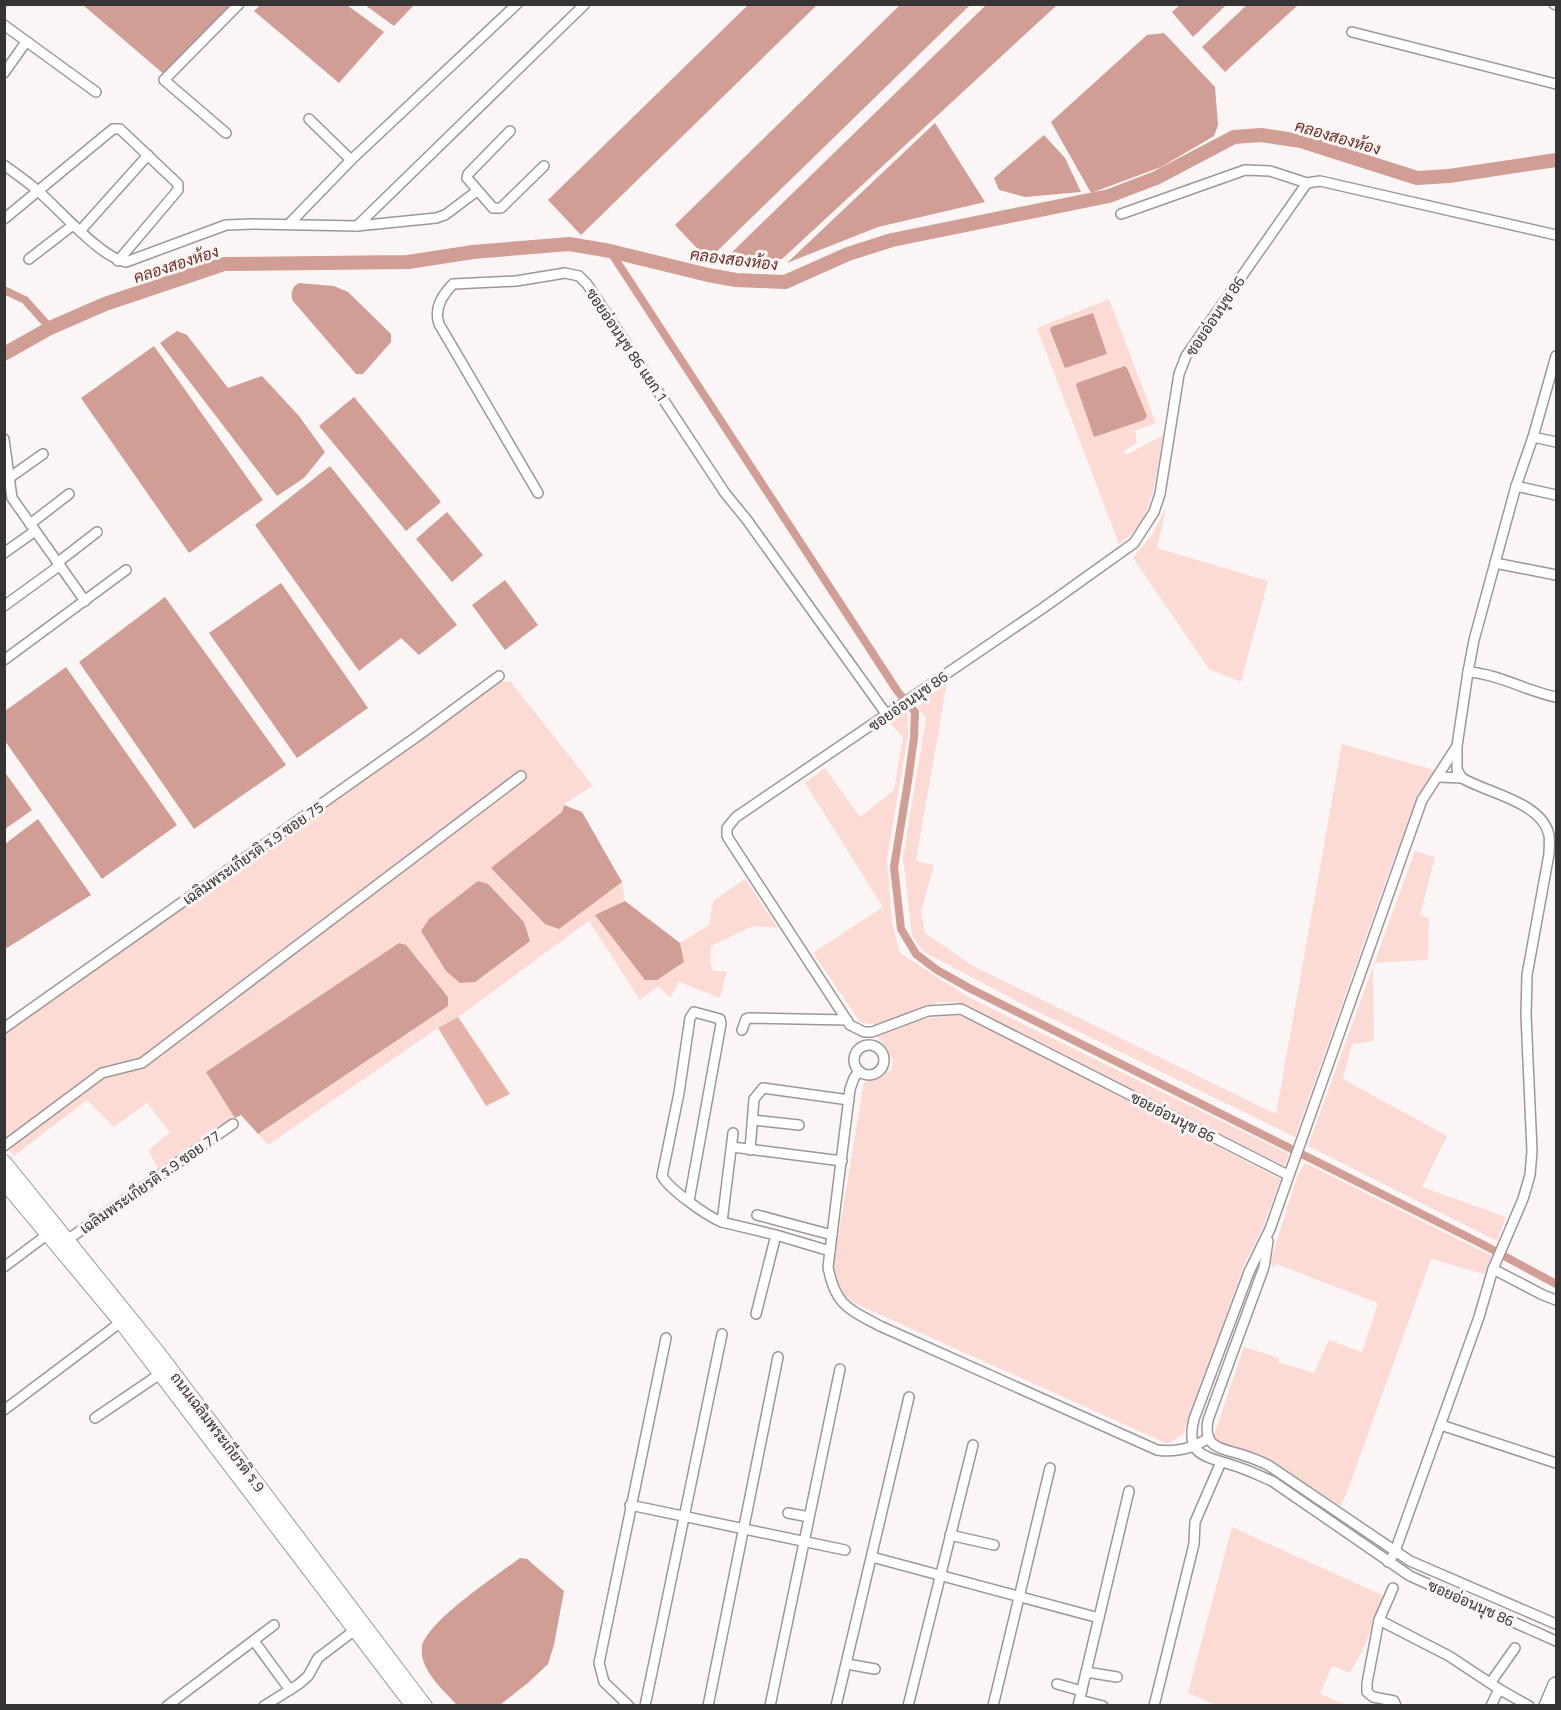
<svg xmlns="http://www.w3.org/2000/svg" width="1561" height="1710" font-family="'Titillium Web',Sarabun,sans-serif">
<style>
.green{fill:#fcdbd5;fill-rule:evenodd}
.forest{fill:#e6b3a9}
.water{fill:#d19e95}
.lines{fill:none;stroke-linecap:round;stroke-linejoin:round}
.canal{stroke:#d19e95;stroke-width:8}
.river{stroke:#d19e95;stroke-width:14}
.minor-casing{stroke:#9c9897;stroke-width:12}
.secondary-casing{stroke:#9c9897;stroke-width:16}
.primary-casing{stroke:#9c9897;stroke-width:18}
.minor{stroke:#fff;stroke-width:9}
.secondary{stroke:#fff;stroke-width:14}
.primary{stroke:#fff;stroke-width:15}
.labels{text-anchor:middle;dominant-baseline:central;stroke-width:6;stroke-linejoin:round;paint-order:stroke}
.street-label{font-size:15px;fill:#353333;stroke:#fbf6f5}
.water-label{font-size:16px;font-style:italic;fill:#6c2d24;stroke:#fbf6f5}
</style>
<rect width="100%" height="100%" fill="#fbf6f5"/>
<!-- green -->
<g class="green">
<path d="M 1109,299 L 1156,423 L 1135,431 L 1137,443 L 1124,451 L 1126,455 L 1163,435 C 1157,466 1156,505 1134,531 C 1130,536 1124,540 1119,544 L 1037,328 Z"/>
<path d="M 1166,508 L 1157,548 L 1268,581 L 1241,682 L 1209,669 L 1133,558 L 1152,535 Z"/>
<path d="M 510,681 L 593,786 L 564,804 L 562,812 L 559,929 L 622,882 L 625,901 L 596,915 L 657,980 L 684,962 L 680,943 L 709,925 L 713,901 L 745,879 L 778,928 L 753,926 L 711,946 L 710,962 L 713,971 L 727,971 L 720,998 L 679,982 L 670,998 L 659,986 L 640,1000 L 589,921 L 458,1017 L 438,1028 L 268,1145 L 258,1134 L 448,1006 L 206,1072 L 235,1118 L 159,1169 L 148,1151 L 170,1132 L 147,1103 L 114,1127 L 87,1100 L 14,1156 L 5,1145 L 4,1031 L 500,682 ZM 488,884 L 524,922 L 530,941 L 446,971 L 421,931 C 437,908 463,897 488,884 Z"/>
<path d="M 947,682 L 916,861 L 934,865 L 921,912 L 925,933 L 973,966 L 1276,1114 L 1342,744 L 1434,770 L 1432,777 L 1421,790 L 1389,872 L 1295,1137 L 1028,1007 L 924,952 L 912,936 L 903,858 L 926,718 L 917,707 Z"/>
<path d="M 907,712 L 908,735 L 887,859 L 892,923 L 900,953 L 968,997 L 1289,1154 L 1285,1166 L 956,1002 L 939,1002 L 875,1025 L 860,1022 L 813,953 L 883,907 L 805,783 L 825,768 L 860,817 L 894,790 L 903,737 L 890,723 Z"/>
<path d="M 1415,851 L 1435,857 L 1420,915 L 1429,918 L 1428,960 L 1373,963 L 1374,1041 L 1352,1044 L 1343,1079 L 1447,1136 L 1422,1187 L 1506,1217 L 1497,1241 L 1308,1146 Z"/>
<path d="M 960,1015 L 1281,1179 L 1262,1229 L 1245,1263 L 1183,1434 L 1168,1444 L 854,1303 L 836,1289 L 833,1268 L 864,1082 L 880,1076 L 891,1070 L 893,1060 L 882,1042 L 875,1035 L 923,1019 Z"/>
<path d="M 1305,1163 L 1492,1256 L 1484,1274 L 1431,1259 L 1346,1495 L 1340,1506 L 1287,1471 L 1240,1449 L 1220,1445 L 1213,1438 L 1244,1347 L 1279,1358 L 1278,1362 L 1314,1373 L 1329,1340 L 1362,1352 L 1378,1303 L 1276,1264 L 1274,1268 L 1270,1263 L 1297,1177 Z"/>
<path d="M 1232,1527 L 1384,1596 L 1363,1650 L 1350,1673 L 1332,1666 L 1320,1694 L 1347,1705 L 1216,1705 L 1188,1693 Z"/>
</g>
<!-- forest -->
<path class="forest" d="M 458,1017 L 510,1094 L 486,1106 L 438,1028 Z"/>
<!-- water -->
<g class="water">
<path d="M 901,4 L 970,5 L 708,260 L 675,225 Z"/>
<path d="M 1181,4 L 1226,4 L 1226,5 L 1193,37 L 1172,12 Z"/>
<path d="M 1248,4 L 1298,5 L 1225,72 L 1202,47 Z"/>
<path d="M 83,5 L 235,5 L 165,75 Z"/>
<path d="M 260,5 L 347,5 L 384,32 L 339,83 L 254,11 Z"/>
<path d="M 365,5 L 414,5 L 394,26 Z"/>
<path d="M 748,5 L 817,5 L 581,235 L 548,200 Z"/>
<path d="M 986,5 L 1057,5 L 782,259 L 723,261 Z"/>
<path d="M 1164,33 L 1215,87 L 1218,125 L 1214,136 L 1161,167 L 1091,193 L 1051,122 L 1147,35 Z"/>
<path d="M 935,123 L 985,202 L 878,227 L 787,263 Z"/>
<path d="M 1044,135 L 1065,158 L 1081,192 L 1025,197 L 999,190 L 994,178 Z"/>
<path d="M 299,283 L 334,286 L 348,292 L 391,334 L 391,342 L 363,374 L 356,374 L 293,301 C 290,295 292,286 299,283 Z"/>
<path d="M 1093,313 L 1107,354 L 1065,368 L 1050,330 L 1051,327 Z"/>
<path d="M 177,331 L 187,335 L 228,388 L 262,376 L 299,416 L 325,452 L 304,478 L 277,496 L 160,343 Z"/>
<path d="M 154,346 L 263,500 L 189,553 L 81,398 Z"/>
<path d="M 1125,366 L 1128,370 L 1147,416 L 1144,420 L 1094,437 L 1076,385 L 1077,383 Z"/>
<path d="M 354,397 L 441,502 L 406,531 L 319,426 Z"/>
<path d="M 330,466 L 457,625 L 419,655 L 401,638 L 359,671 L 255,525 Z"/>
<path d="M 447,512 L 483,555 L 452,582 L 416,539 Z"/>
<path d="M 505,580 L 538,625 L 505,650 L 472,605 Z"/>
<path d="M 281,583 L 368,708 L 297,758 L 209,633 Z"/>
<path d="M 165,597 L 286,765 L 194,829 L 79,662 Z"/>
<path d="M 66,667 L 177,825 L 102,879 L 5,741 L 5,711 Z"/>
<path d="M 4,771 L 32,810 L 5,829 L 4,829 Z"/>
<path d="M 564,805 L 582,812 L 622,882 L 559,929 L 545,924 L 491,868 L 562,812 Z"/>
<path d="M 38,819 L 91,895 L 7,948 L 4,945 L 5,844 Z"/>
<path d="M 478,881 L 488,884 L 524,922 L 530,941 L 475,982 L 460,983 L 446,971 L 421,931 L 429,919 Z"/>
<path d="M 625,901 L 680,943 L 684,962 L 657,980 L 645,980 L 595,915 Z"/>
<path d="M 399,943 L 406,945 L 448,997 L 448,1006 L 258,1134 L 241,1115 L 235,1118 L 206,1072 Z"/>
<path d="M 520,1558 L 527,1559 L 564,1591 L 554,1645 L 548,1664 L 529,1682 L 500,1705 L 457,1705 C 444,1691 419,1669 422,1648 C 424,1623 499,1574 520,1558 Z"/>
</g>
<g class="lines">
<!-- canal -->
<g class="canal">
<path d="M 610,251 L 898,692 L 915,712 L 914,738 L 908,781 L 894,867 L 901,929 L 916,954 L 937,970 L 971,989 L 1482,1244 L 1556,1284"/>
<path d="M 4,290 L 25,300 L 50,328"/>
</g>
<!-- river -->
<path class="river" d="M 4,354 L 50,328 L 105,304 L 224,264 L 408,262 L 473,252 L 569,244 L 610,251 L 708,275 L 736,280 L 785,282 L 848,254 L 892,240 L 1109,196 L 1156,178 L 1234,137 L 1261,135 L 1301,141 L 1417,178 L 1449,176 L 1556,160"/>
<!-- minor casing -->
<g class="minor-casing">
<g id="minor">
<path d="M 1554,4 L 1556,5"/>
<path d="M 4,25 L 96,92"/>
<path d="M 1352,32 L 1556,84"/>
<path d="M 4,73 L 26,42"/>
<path d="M 309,119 L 351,160"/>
<path d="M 510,131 L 468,174 L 467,178 L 493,208 L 501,208 L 544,166"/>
<path d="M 226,133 L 164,80 L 239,4"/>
<path d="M 4,165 C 16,174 28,182 38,191 C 59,209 101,258 126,262 L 226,225 L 253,224 L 357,226 L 436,218 L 445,215 L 477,191"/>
<path d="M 1121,214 L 1245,170 L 1270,171 L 1307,183"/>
<path d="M 4,219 L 113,129 L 120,129 L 178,184 L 178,190 L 118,261"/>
<path d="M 289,224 L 351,160 L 517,4"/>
<path d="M 357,226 L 585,4"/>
<path d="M 80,231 L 148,155"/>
<path d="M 29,259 L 73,225"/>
<path d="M 1556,356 L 1533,437 L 1516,486 L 1474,640 L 1468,672 L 1457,746 L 1422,800 L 1270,1229 L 1249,1272 L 1194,1419 C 1185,1455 1204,1456 1232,1465 C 1246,1469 1258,1475 1272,1481 L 1410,1576 L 1556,1641"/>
<path d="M 1533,437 L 1556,442"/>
<path d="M 4,439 L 12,498 L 85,601"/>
<path d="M 9,478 L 43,454"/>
<path d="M 1516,486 L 1556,495"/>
<path d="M 538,493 L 439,324 C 434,309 441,296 453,284 L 516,281 L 565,273 L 579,276 L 587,284 L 725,493 L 747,520 L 887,715"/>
<path d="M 30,524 L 69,494"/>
<path d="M 4,553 L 35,531"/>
<path d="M 57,563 L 97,532"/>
<path d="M 1495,563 L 1556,575"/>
<path d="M 4,606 L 59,566"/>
<path d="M 4,660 L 126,570"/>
<path d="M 1468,672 C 1499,674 1526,691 1556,697"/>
<path d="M 1439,777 L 1462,778"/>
<path d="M 4,1028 L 419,735 L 499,676"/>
<path d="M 742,1030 L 746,1019 L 749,1018 L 847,1020"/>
<circle cx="869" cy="1060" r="15"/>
<path d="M 859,1071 L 854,1078 L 850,1089 L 828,1267 C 835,1305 848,1309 880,1326 L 1157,1450 C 1177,1453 1192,1448 1209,1438"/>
<path d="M 753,1120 L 799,1125"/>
<path d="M 4,1146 L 102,1073 L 142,1063 L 521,776"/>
<path d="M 732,1147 L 842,1161"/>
<path d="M 750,1150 L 754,1099 L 763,1088 L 849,1100"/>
<path d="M 1288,1175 L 961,1009 L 928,1011 L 872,1032 L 864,1032 L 850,1025 L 730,841 L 727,836 L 727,828 L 736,817 L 1043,608 L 1134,543 L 1154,512 L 1160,494 L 1179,374 L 1186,356 L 1307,183 L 1320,181 L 1556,235"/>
<path d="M 689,1201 L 721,1024 L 720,1019 L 694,1012 L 690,1018 L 679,1093 L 662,1176 C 669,1189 708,1217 722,1222 L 733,1133"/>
<path d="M 757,1215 L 832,1235"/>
<path d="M 722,1222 L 776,1235 L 830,1251"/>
<path d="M 67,1240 L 233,1124"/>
<path d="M 1268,1241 L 1264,1267 L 1208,1420 C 1203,1447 1219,1448 1240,1454 C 1249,1457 1258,1460 1268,1465 L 1410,1561 L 1556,1624"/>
<path d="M 4,1267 L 48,1234"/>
<path d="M 1493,1269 L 1543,1295 L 1556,1300"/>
<path d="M 756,1314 L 776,1235"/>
<path d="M 4,1410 L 121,1322"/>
<path d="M 95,1418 L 160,1374"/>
<path d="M 1441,1425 L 1556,1463"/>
<path d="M 630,1505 L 845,1550"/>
<path d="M 788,1513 L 809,1517"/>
<path d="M 950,1535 L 994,1545"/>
<path d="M 872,1557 L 1099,1618"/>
<path d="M 1388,1562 L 1394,1554 L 1479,1317 L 1493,1269 L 1523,1199 L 1530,1175 L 1532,1151 L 1526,1015 L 1527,975 L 1549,854 C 1549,848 1550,841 1549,835 C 1542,802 1487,793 1462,778 L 1457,770 L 1457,746"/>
<path d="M 1393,1588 L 1379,1620 L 1367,1683 L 1367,1692 L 1373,1697 L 1394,1701 L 1396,1706"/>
<path d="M 1379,1620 L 1449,1656 L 1499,1689"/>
<path d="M 254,1641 L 290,1690"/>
<path d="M 847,1664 L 875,1669"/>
<path d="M 1086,1672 L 1117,1677"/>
<path d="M 1491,1682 L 1515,1648"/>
<path d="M 1057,1684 L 1082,1691"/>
<path d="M 1080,1700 L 1103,1706"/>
<path d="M 167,1706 L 274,1625"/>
<path d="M 264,1706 L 299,1684 L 308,1676 L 318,1658 L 355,1630"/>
<path d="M 629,1706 L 604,1682 L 599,1663 L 666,1338"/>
<path d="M 645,1706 L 722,1334"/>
<path d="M 708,1706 L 778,1357"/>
<path d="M 770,1706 L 840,1369"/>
<path d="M 836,1706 L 909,1397"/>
<path d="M 908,1706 L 973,1445"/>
<path d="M 993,1706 L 1050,1468"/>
<path d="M 1078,1706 L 1129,1491"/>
<path d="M 1154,1706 L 1194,1544 L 1195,1522 L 1221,1462"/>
<path d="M 1491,1706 L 1499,1689 L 1529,1706"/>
</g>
</g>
<!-- secondary casing -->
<g class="secondary-casing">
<g id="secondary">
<path d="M 4,1162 L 159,1354 L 425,1706"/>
<path d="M 4,1182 L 121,1322 L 413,1706"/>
</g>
</g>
<!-- primary casing -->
<g class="primary-casing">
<path id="primary" d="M 1547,1706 L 1556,1685"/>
</g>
<!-- minor -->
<use href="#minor" class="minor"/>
<!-- secondary -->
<use href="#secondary" class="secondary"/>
<!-- primary -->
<use href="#primary" class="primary"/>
</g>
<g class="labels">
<!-- street labels -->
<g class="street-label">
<text transform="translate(1215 316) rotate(-56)">ซอยอ่อนนุช 86</text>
<text transform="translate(627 345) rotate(56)">ซอยอ่อนนุช 86 แยก 1</text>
<text transform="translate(908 701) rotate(-35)">ซอยอ่อนนุช 86</text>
<text transform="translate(253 853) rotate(-35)">เฉลิมพระเกียรติ ร.9 ซอย 75</text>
<text transform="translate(1173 1117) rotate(27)">ซอยอ่อนนุช 86</text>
<text transform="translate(150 1182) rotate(-35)">เฉลิมพระเกียรติ ร.9 ซอย 77</text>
<text transform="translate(218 1432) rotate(53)">ถนนเฉลิมพระเกียรติ ร.9</text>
<text transform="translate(1471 1603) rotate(24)">ซอยอ่อนนุช 86</text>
</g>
<!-- water labels -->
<g class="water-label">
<text transform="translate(1338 137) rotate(16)">คลองสองห้อง</text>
<text transform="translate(734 259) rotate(7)">คลองสองห้อง</text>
<text transform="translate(176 264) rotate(-18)">คลองสองห้อง</text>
</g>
</g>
<!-- border -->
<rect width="1561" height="1710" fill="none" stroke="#353333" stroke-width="12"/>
</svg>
